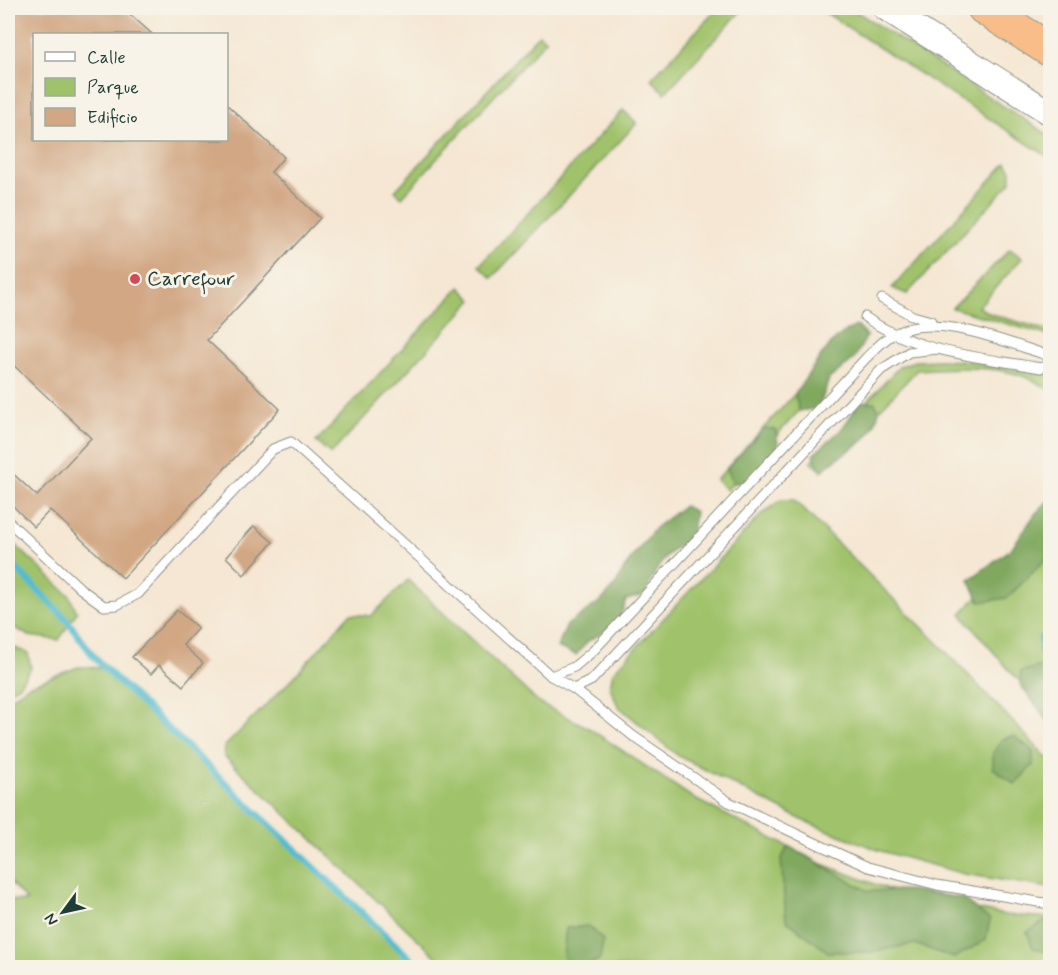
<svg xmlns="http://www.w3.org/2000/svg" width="1058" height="975" font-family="Mynerve,sans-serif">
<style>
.green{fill:#a0c26b;stroke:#608050;stroke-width:1.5}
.forest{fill:#80a85f;stroke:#50724a;stroke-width:1.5}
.water{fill:#53bcd0;stroke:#397c82;stroke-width:1.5}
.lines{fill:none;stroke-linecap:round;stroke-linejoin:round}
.stream{stroke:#53bcd0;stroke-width:7}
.building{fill:#d1a784}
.service-casing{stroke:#8a9284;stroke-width:11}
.tertiary-casing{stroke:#8a9284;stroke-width:26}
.motorway-casing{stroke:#8a9284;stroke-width:35}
.service{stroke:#fff;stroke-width:9}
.tertiary{stroke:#fff;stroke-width:24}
.motorway{stroke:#f8bd89;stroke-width:33}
.poi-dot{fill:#d1495b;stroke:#f7f3e8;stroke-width:2}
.labels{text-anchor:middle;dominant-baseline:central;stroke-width:6;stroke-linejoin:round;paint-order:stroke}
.poi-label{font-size:21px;fill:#1f3d34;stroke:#f7f3e8;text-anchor:start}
</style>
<rect width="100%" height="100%" fill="#f7f3e8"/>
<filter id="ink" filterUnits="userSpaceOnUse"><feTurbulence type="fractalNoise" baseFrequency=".0167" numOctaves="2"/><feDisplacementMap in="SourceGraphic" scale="12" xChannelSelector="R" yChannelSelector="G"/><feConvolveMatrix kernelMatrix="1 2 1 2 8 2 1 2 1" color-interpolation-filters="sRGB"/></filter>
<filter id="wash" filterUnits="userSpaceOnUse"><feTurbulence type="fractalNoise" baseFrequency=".008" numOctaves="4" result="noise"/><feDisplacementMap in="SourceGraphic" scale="24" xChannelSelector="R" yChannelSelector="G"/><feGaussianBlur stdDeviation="1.35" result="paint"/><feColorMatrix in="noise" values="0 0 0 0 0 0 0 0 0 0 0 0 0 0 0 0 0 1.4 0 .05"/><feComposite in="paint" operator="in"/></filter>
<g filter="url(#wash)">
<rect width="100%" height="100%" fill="#f5e7d3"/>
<!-- green -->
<g class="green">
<path d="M 718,8 L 744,8 L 665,93 L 651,79 Z"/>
<path d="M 818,8 L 851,8 L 1050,136 L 1050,158 Z"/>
<path d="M 539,34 L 546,40 L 402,197 L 395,191 Z"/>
<path d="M 623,110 L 637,123 L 492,278 L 479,266 Z"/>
<path d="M 1006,163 L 1011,170 L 1011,182 L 907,294 L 892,288 Z"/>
<path d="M 1010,249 L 1022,258 L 978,307 L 991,314 L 1050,331 L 1050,336 L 952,308 Z"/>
<path d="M 460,287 L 473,300 L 331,454 L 316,442 Z"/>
<path d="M 857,326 L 867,336 L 727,490 L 716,480 Z"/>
<path d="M 938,360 L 970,361 L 1050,375 L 1050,391 C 1013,362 962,368 917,370 L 822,471 L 811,462 L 900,366 L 915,361 Z"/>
<path d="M 781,500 L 794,500 L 936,641 L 1050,761 L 1050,888 L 964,874 L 881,851 L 804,821 L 677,755 L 618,706 L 610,687 L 613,672 L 761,515 Z"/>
<path d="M 1050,519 L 1050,711 L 1009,670 L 961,614 Z"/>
<path d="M 8,538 L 69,595 L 77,612 L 59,640 L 29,636 L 8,624 Z"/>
<path d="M 408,580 L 539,703 L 587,727 L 695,799 L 820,863 L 906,896 L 1006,915 L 1050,918 L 1050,967 L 447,967 L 224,756 L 225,746 L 295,676 L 350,614 L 371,616 Z"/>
<path d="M 12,647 L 28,653 L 31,668 L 19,685 L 8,692 L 8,648 Z"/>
<path d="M 78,667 L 105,668 L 420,967 L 8,967 L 8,900 L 27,901 L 8,880 L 8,700 L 28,686 Z"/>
</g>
<!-- forest -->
<g class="forest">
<path d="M 857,326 L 867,336 L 854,359 L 829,379 L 819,408 L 799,411 L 795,394 C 811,372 829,335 857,326 Z"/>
<path d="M 860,402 L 874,402 L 879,410 C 872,448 845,447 822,471 L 813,455 L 842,429 Z"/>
<path d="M 764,428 L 776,430 L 779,451 L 749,483 L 733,483 L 727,468 Z"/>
<path d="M 1050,499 L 1050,555 L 1007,598 L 980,602 L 969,580 L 1011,549 L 1036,513 Z"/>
<path d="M 684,506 L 695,512 L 691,537 C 664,553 656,567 645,595 L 626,600 L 618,623 L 588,641 L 576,655 L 557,647 L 567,625 L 602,600 L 615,586 L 625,567 L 655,528 Z"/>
<path d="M 1050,664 L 1050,724 L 1020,684 L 1021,671 Z"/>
<path d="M 1014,736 L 1033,751 L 1033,765 L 1015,784 L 993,768 L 993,753 L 1002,739 Z"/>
<path d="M 788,846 L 868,891 L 909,890 L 962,898 L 990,920 L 986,940 L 954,958 L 915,944 L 870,952 L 828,952 L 786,920 L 781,860 Z"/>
<path d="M 1050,918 L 1050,953 L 1033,948 L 1027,932 Z"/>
<path d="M 589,926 L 603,940 L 600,959 C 585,968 577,969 563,957 L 566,928 Z"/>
</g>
<!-- water -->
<path class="water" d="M 1050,633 L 1050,651 L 1039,653 L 1039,636 Z"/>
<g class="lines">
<!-- stream -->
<path class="stream" d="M 8,560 L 66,619 L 95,658 L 120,683 L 420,968"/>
</g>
<g id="blocks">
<!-- building -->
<g class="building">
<path d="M 8,8 L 123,8 L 152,34 L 34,34 L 34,140 L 226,140 L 226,104 L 284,157 L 271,172 L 320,218 L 207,340 L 280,409 L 123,578 L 50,510 L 34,527 L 8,501 L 8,469 L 37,496 L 91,438 L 8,360 Z"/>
<path d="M 254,526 L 273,542 L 244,575 L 226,557 Z"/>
<path d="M 177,610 L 198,628 L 183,645 L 203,663 L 183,686 L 159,665 L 151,674 L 132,657 Z"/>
</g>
</g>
</g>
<g filter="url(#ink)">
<use href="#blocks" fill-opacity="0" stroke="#8a9284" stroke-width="1.5"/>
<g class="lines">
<!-- service casing -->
<g class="service-casing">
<g id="service">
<path d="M 882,299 L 913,316 L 931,321"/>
<path d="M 865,317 C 916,353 981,357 1041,368 L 1050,364"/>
<path d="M 8,521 L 81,589 L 104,606 L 117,605 L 138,594 L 273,449 L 291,442 L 551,676 L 574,689 L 633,736 L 729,802 L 809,840 L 868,867 L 937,885 L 1050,904"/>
<path d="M 551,676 L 574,667 L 593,651 L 866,358 C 874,350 884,339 894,334 C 935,311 1007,343 1050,356"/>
<path d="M 574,689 L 592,680 L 881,370 L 909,352 L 938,349"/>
</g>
</g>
<!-- tertiary casing -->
<g class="tertiary-casing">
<path id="tertiary" d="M 885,8 L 1050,113"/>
</g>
<!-- motorway casing -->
<g class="motorway-casing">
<path id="motorway" d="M 984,8 L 1050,50"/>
</g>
<!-- service -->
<use href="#service" class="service"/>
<!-- tertiary -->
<use href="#tertiary" class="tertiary"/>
<!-- motorway -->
<use href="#motorway" class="motorway"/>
</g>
</g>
<!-- markers -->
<circle class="poi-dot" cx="135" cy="279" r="6"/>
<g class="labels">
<!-- poi labels -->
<g class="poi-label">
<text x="147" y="279">Carrefour</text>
</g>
</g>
<!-- margin -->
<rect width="1058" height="975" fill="none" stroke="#f7f3e8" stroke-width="30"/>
<!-- legend -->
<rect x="33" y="33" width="195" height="108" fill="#f7f3e8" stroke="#a1aaa0" stroke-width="1.5"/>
<rect x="45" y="52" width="30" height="9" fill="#ffffff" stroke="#a1aaa0" stroke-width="1.5"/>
<text x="87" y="63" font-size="18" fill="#1f3d34">Calle</text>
<rect x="45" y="78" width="30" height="18" fill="#a0c26b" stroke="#a1aaa0" stroke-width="1.5"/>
<text x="87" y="93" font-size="18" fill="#1f3d34">Parque</text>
<rect x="45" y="108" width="30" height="18" fill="#d1a784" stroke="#a1aaa0" stroke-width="1.5"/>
<text x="87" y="123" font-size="18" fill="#1f3d34">Edificio</text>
<!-- north arrow -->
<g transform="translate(63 912) rotate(237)" stroke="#f7f3e8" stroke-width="4.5" paint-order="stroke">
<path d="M0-4.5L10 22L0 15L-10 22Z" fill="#1f3d34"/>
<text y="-9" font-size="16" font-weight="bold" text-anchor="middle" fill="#1f3d34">N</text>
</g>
</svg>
